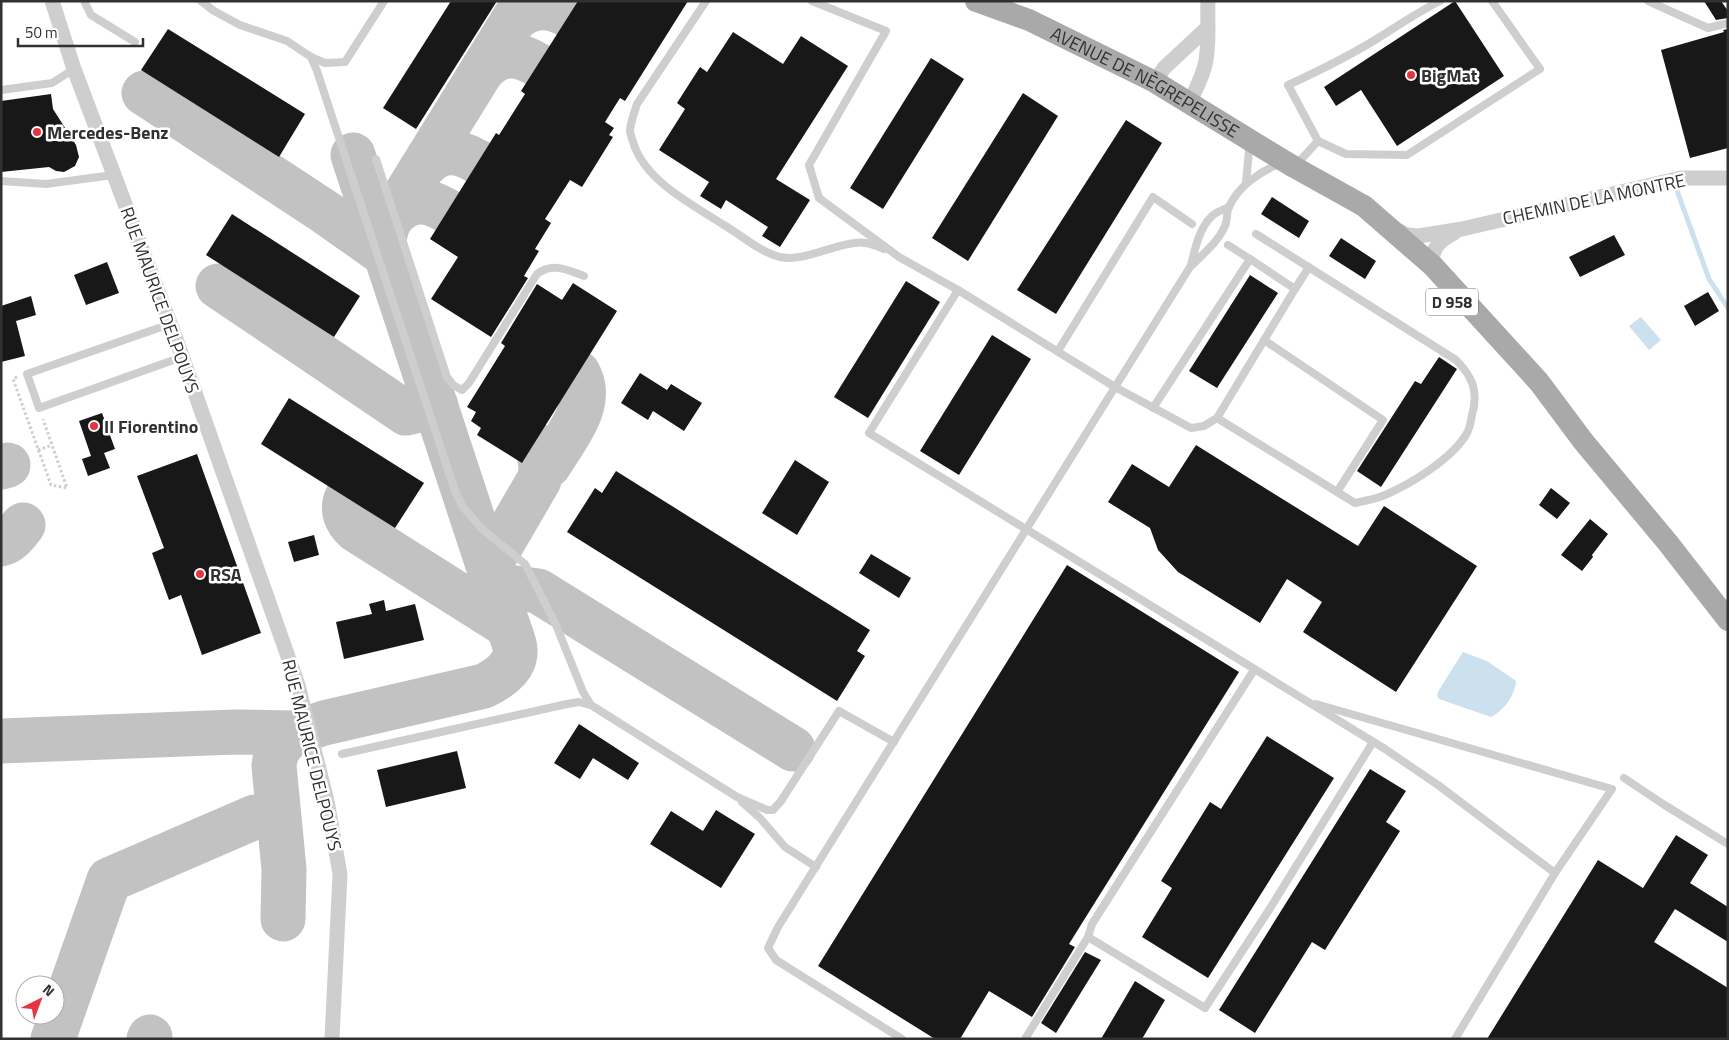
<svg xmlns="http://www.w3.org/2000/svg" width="1729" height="1040" font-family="'Titillium Web',sans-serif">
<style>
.water{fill:#cbe1ed}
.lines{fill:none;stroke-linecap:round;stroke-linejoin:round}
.stream{stroke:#cbe1ed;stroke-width:5}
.taxiway{stroke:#c2c2c2;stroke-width:45}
.building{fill:#181818}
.path{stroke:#cecece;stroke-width:3;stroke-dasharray:2.5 2.5;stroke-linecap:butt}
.service{stroke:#cecece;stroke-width:8}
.minor{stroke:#cecece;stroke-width:15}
.primary{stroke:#a9a9a9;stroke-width:22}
.poi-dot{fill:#e63445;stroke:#fff;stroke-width:2}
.labels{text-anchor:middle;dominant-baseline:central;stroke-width:5;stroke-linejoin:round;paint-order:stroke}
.shield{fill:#fff;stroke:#6f6f6f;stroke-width:1}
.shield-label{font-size:16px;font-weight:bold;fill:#313131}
.poi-label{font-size:18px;font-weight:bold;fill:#313131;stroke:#fff;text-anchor:start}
.street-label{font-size:18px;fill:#313131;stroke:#fff}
</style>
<rect width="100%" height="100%" fill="#fff"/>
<!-- water -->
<g class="water">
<path d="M 1641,317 L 1661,340 L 1649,350 L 1629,326 Z"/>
<path d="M 1463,652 L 1487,661 L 1516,681 C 1515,696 1503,711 1491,717 L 1439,699 L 1437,696 L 1439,690 Z"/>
</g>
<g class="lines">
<!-- stream -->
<path class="stream" d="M 1675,185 L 1709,279 L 1728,308"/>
<!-- taxiway -->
<g class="taxiway">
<path d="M 512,23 C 527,4 549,4 569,16"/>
<path d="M 482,71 C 499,51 518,53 538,65"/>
<path d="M 144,93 L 325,212 L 386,255"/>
<path d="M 420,171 C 437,149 455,148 478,162"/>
<path d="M 391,218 C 408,198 426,198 447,211"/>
<path d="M 386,255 C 383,240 384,231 391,218 L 525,1"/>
<path d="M 218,286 L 406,413 L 436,406"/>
<path d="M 549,465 C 565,438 596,404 578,373"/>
<path d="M 1,467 L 8,465"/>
<path d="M 347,497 C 341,510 346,521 356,530 L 508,626"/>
<path d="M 1,544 C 11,542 17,532 23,525"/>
<path d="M 489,566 L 539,480 C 543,467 541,455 534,444"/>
<path d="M 494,585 L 538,591 L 793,749"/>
<path d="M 1,741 L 235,732 L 294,733 L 324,723 L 484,686 C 498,679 516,667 515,650 C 515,642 510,633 508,626 L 353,155"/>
<path d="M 283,919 L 284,869 L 274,766 C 275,751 282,742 294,733"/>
<path d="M 53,1039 L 109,880 L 255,817"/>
<path d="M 149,1039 L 150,1037"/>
</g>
</g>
<!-- building -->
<g class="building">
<path d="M 451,1 L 497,1 L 416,129 L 383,108 Z"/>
<path d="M 578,1 L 688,1 L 625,101 L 620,98 L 605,122 L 614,128 L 609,135 L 613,137 L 582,187 L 570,180 L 545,219 L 551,223 L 535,249 L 539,251 L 524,276 L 528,278 L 491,337 L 431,299 L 458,257 L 430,239 L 496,133 L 499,135 L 525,94 L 521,91 Z"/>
<path d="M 1455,1 L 1504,76 L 1397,146 L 1361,90 L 1336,106 L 1324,87 Z"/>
<path d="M 1704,1 L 1721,1 L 1728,11 L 1728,18 L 1716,20 Z"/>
<path d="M 168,29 L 305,114 L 279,157 L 141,70 Z"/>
<path d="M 1728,29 L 1728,148 L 1690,158 L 1661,50 L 1724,32 L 1723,30 Z"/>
<path d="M 733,32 L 783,64 L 801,36 L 848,66 L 776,179 L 810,200 L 780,247 L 762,236 L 768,227 L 726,200 L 721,209 L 700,196 L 709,182 L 659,150 L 685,109 L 677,103 L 700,67 L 707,72 Z"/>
<path d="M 931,58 L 964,79 L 883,209 L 850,188 Z"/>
<path d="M 1023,93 L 1058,116 L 968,261 L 932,238 Z"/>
<path d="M 51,94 L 53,109 L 76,145 L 79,157 L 75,166 L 64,172 L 56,171 L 49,167 L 1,172 L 1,101 Z"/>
<path d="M 1126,120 L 1162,143 L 1056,314 L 1017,290 Z"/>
<path d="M 1272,197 L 1309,221 L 1299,238 L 1261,214 Z"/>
<path d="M 232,214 L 360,296 L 334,337 L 206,255 Z"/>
<path d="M 1614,235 L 1625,255 L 1580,277 L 1569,257 Z"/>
<path d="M 1341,238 L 1376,261 L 1365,279 L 1329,256 Z"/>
<path d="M 107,262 L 119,293 L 86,305 L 74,275 Z"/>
<path d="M 1250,275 L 1278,293 L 1217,388 L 1189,371 Z"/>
<path d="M 906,281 L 940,302 L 868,418 L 834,397 Z"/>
<path d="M 573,283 L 617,311 L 522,463 L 477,435 L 481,428 L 471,421 L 476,412 L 467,407 L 505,346 L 501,343 L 537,284 L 562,300 Z"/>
<path d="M 1708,292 L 1719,311 L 1695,326 L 1684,306 Z"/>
<path d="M 31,296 L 36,315 L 16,321 L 25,356 L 1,362 L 1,306 Z"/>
<path d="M 992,335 L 1031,359 L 959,475 L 920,451 Z"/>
<path d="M 1439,357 L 1457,369 L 1381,487 L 1357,471 L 1415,381 L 1421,384 Z"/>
<path d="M 640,373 L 667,390 L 671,384 L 702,403 L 684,431 L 653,411 L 648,420 L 621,403 Z"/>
<path d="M 289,398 L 424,483 L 395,528 L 261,444 Z"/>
<path d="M 102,413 L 115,449 L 104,453 L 110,468 L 88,476 L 82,459 L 91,456 L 79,421 Z"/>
<path d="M 1196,445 L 1358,546 L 1384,506 L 1477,566 L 1396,692 L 1303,632 L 1322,602 L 1287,579 L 1260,623 L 1178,572 L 1158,550 L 1150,528 L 1108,502 L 1132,464 L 1169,487 Z"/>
<path d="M 197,454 L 261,633 L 202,655 L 181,595 L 169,600 L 152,553 L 164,548 L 137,476 Z"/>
<path d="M 795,460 L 829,482 L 797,535 L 762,513 Z"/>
<path d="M 616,471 L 870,630 L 857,651 L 865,656 L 837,701 L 567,532 L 595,488 L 602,493 Z"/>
<path d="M 1551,488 L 1570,503 L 1557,519 L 1539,505 Z"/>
<path d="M 1590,519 L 1608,534 L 1592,555 L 1593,557 L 1582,571 L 1561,555 Z"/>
<path d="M 314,535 L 319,555 L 294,562 L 288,542 Z"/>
<path d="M 871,554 L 911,578 L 899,598 L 859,573 Z"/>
<path d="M 1067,565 L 1239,672 L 1069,944 L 1075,947 L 1032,1017 L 989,991 L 960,1039 L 935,1039 L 818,966 Z"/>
<path d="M 384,600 L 386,611 L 415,604 L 424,640 L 344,659 L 336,622 L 372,614 L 369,604 Z"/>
<path d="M 579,724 L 639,763 L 628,780 L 593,758 L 580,779 L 554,763 Z"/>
<path d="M 1267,736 L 1334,778 L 1208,978 L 1142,937 L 1172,888 L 1161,881 L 1210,802 L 1221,809 Z"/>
<path d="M 457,751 L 466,788 L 386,807 L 377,770 Z"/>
<path d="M 1370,769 L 1406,791 L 1386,822 L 1400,831 L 1325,950 L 1312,942 L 1255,1033 L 1219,1010 Z"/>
<path d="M 716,810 L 755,834 L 721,888 L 650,844 L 671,811 L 703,831 Z"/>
<path d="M 1676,835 L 1708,855 L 1690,883 L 1728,907 L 1728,942 L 1675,909 L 1654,942 L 1728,988 L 1728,1039 L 1487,1039 L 1598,860 L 1643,888 Z"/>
<path d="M 1085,952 L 1101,960 L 1056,1033 L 1041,1023 Z"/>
<path d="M 1135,981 L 1165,1000 L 1142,1039 L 1101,1039 Z"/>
</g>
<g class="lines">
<!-- path -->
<g class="path">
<path d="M 17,377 L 13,379 L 51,485 L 67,488 L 43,419"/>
<path d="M 38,450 L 52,445"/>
</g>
<!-- service -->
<g class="service">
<path d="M 84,1 L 91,15 L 135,42"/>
<path d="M 201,1 L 214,11 L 240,25 L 287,41 L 311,57 L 325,63 L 345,62 L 384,1"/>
<path d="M 706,1 L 637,104 C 634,113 631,121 630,130 C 630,135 633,140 634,145 C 647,182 693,205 724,225 C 741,235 760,252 780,257 C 803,262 832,245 855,243 C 865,241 875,245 884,249"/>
<path d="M 812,1 L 886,31 L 809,165 L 819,198 L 899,257 L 958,290 L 1115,387 L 1191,428 L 1204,426 L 1217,418 L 1295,289 L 1250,259"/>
<path d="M 1440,1 C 1420,11 1402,23 1383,35 C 1353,54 1321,70 1288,85 L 1318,141 L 1346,154 L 1407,155 L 1540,69 L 1492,1"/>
<path d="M 1648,1 L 1708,28 L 1728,23"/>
<path d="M 311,57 L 317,71 L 455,491 L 463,507 L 482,529 L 525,564 L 556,625 L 583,692 L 591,705 L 737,797 L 767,810 L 773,810 L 781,801 L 839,711 L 894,742"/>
<path d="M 1,90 L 52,83 L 74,69"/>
<path d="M 376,159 L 447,377 L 453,385 L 462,390 L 469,383 L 537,274 C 553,262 567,270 584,276"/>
<path d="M 1296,165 L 1318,141"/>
<path d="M 1,181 L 46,184 L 113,175"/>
<path d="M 1246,182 L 1249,151 L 1247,142"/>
<path d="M 1191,265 C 1195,249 1199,229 1211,217 C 1215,212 1223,210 1229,207"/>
<path d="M 1295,289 L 1309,267"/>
<path d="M 958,290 L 869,433 L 1385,749 L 1438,785 L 1555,873"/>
<path d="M 170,324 L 27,374 L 39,408 L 182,357"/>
<path d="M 1264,340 L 1383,420 L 1337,492"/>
<path d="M 1058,351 L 1153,197 L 1192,224"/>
<path d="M 1153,408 L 1250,259 L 1228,245"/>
<path d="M 1217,418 L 1355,503 C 1365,501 1375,499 1385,495 C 1411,484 1453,458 1467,433 C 1470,428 1471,420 1472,415 C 1479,391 1472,376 1456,360 L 1256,234"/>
<path d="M 1316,704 L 1612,789 L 1555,873 L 1455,1039"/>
<path d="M 342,754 L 567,704 L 579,702 L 590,705"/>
<path d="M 1624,778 L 1663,804 L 1728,844"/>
<path d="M 742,802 L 760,818 L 785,847 L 816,867"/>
<path d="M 1088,937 L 1205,1008 L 1269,910 L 1373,742"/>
<path d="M 902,1039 L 776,960 L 768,948 L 778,927 L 1190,267 C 1203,254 1218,242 1225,226 C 1228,220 1226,212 1229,207 C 1238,186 1261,171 1281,163"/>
<path d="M 1025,1039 L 1088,937 L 1092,924 L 1254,670"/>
</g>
<!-- minor -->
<g class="minor">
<path d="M 52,1 L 74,69 L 176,339 L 298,685 L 327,801 L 340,874 L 332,1039"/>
<path d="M 1155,82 L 1164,68 L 1207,28"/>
<path d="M 1190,102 C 1195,90 1202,78 1205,65 C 1210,45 1207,22 1208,1"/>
<path d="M 1397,230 L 1407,235 L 1419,236 L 1462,229 L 1681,178 L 1728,178"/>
<path d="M 1433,266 C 1430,249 1440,240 1454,233"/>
</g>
<!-- primary -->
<path class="primary" id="s1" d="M 976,1 L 1029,20 L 1155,82 L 1294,167 L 1364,206 L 1433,266 L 1539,382 L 1583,441 L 1668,543 L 1728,620"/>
</g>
<!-- markers -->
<g class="poi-dot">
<circle cx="1411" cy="75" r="5"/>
<circle cx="37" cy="132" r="5"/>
<circle cx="94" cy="426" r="5"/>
<circle cx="200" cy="574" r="5"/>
</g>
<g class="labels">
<!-- shield labels -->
<rect class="shield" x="1426" y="288.5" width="52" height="27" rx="4"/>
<g class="shield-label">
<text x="1452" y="302">D 958</text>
</g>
<!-- poi labels -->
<g class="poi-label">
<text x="1421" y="75">BigMat</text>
<text x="47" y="132">Mercedes-Benz</text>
<text x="104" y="426">Il Fiorentino</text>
<text x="210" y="574">RSA</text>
</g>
<!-- street labels -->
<g class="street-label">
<text stroke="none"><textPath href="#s1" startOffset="188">AVENUE DE NÈGREPELISSE</textPath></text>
<text transform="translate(1594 199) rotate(-12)">CHEMIN DE LA MONTRE</text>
<text transform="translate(160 300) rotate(70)">RUE MAURICE DELPOUYS</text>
<text transform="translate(312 755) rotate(76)">RUE MAURICE DELPOUYS</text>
</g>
</g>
<!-- border -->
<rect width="1729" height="1040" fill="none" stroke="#313131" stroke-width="5"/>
<!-- north arrow -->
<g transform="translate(40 1000) rotate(42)"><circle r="24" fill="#ffffff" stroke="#adadad"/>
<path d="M0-4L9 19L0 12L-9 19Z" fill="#e63445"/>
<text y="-8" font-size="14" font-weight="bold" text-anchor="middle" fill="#313131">N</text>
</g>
<!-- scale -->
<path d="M18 38v8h125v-8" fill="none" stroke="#313131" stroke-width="2.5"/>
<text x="25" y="38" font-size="15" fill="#313131" stroke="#ffffff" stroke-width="4" paint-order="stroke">50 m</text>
</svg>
